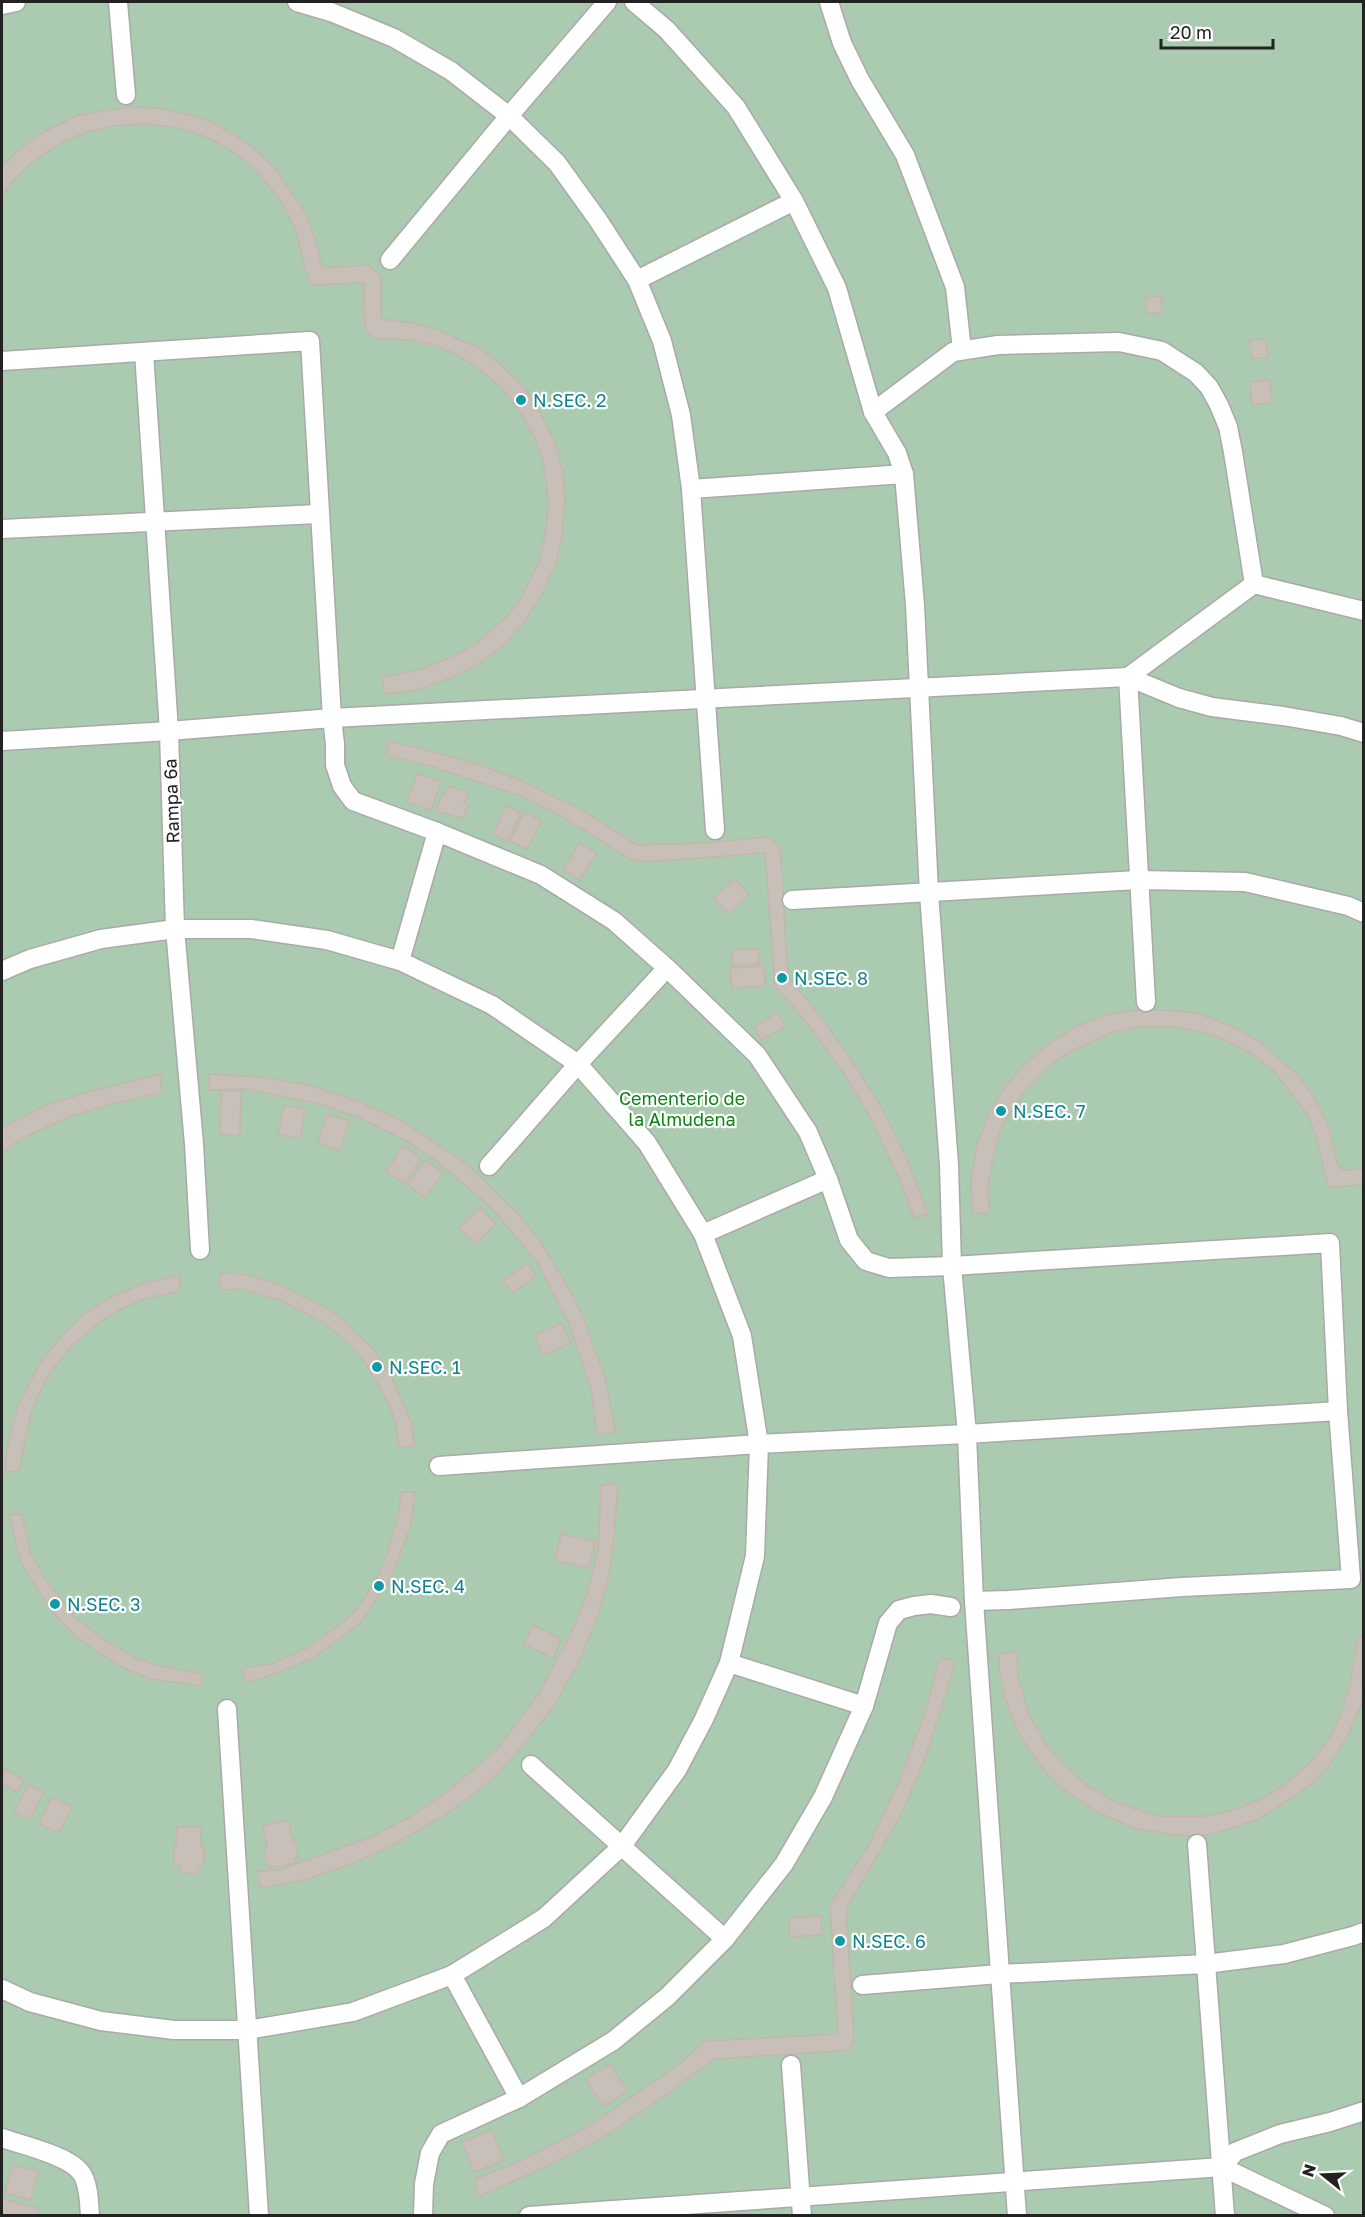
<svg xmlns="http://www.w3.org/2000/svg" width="1365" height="2217" font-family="'Golos Text',sans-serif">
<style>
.cemetery{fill:#aacbaf}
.building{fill:#c7bfb8;stroke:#c4b6ab;stroke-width:1.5}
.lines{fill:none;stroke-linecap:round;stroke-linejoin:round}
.lane-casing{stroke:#a9a9a9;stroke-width:21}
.lane{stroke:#fff;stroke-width:18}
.culture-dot{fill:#0f9aa8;stroke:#fff;stroke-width:2}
.labels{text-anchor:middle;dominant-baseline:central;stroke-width:4.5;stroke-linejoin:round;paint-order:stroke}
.culture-label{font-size:18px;fill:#0d838f;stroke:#fff;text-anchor:start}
.street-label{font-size:18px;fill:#222;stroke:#fff}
.park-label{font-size:18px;fill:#0c8416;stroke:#fff}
</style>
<rect width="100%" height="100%" fill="#f2efe9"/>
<!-- cemetery -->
<rect class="cemetery" x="2" y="2" width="1361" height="2213"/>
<!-- building -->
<g class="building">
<path d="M 129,107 L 156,108 L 191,115 L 212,122 L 249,144 L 276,170 L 303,208 L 315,238 L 321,264 L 323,268 L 368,265 L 381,276 L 381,319 L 413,323 L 438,330 L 481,349 L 499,363 L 523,386 L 540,412 L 553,439 L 563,471 L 565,503 L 562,535 L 556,564 L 542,594 L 524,622 L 503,646 L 477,665 L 450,678 L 416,690 L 387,694 L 384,692 L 382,677 L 419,670 L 452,657 L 475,645 L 507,616 L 520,600 L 539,562 L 544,540 L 548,511 L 547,486 L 542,457 L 533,434 L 520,412 L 502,388 L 477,367 L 455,354 L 437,346 L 410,340 L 375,338 L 369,335 L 365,329 L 364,283 L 312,285 L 308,279 L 295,228 L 284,206 L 270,187 L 254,168 L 229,149 L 206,137 L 179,128 L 146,124 L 113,126 L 88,132 L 64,141 L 32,162 L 11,183 L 2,197 L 2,167 L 19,149 L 45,131 L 79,115 Z"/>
<path d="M 1146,296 L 1161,296 L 1162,313 L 1146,313 Z"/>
<path d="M 1266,339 L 1268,357 L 1252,359 L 1249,340 Z"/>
<path d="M 1270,380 L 1272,403 L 1252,405 L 1250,382 Z"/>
<path d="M 388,741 L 420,748 L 483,766 L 521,781 L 580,809 L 637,845 L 703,843 L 767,837 L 780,846 L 788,977 L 811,1004 L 849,1056 L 883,1110 L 909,1164 L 928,1214 L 914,1218 L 900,1180 L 869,1115 L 844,1074 L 812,1029 L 775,986 L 765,853 L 661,861 L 639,861 L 630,859 L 558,814 L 521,796 L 430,766 L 387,756 Z"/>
<path d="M 417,773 L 441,781 L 431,810 L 407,802 Z"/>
<path d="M 448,786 L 468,792 L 464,803 L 468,805 L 463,819 L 436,811 L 442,793 L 445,794 Z"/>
<path d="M 506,805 L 521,813 L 507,841 L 493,834 Z"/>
<path d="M 525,812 L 541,821 L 527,849 L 510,841 Z"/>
<path d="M 579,843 L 597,853 L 580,880 L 563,870 Z"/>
<path d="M 734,878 L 749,894 L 729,914 L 714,899 Z"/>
<path d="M 759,949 L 759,964 L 732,965 L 732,950 Z"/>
<path d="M 764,966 L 765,986 L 732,988 L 730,968 Z"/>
<path d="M 1138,1010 L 1169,1010 L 1197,1013 L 1229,1025 L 1257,1040 L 1299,1076 L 1314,1098 L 1329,1128 L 1338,1166 L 1345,1170 L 1364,1169 L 1364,1185 L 1328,1187 L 1316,1136 L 1308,1115 L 1276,1073 L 1252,1054 L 1223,1039 L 1199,1031 L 1171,1027 L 1138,1027 L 1111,1033 L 1069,1052 L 1049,1066 L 1026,1089 L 1004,1122 L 997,1140 L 988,1184 L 989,1212 L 987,1214 L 974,1213 L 972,1209 L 971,1181 L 977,1145 L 989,1113 L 1004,1088 L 1024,1065 L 1048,1044 L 1075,1027 L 1106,1015 Z"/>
<path d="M 778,1013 L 785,1027 L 761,1040 L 754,1027 Z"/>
<path d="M 160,1074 L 162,1093 L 115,1103 L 71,1116 L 23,1138 L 2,1152 L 2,1128 L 47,1105 L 88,1092 Z"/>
<path d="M 209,1074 L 261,1077 L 309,1085 L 360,1102 L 400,1120 L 466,1163 L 521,1217 L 541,1243 L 567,1285 L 585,1321 L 605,1379 L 616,1432 L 597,1435 L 591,1388 L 569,1323 L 537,1262 L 491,1207 L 435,1160 L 403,1139 L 360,1118 L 323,1105 L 248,1089 L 209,1090 Z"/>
<path d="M 221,1091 L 241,1091 L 240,1135 L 220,1135 Z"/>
<path d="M 284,1105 L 305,1109 L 300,1139 L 278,1135 Z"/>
<path d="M 327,1114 L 349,1121 L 340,1150 L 318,1143 Z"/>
<path d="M 402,1146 L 421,1157 L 406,1183 L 386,1172 Z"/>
<path d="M 425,1160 L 443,1173 L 426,1198 L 408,1185 Z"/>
<path d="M 480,1207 L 496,1224 L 475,1244 L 459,1228 Z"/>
<path d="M 528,1263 L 536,1276 L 512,1293 L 503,1280 Z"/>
<path d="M 220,1273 L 243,1274 L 278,1284 L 334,1312 L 373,1349 L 392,1378 L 412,1424 L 414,1446 L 399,1447 L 396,1424 L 388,1402 L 361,1356 L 343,1338 L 322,1322 L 280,1300 L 242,1289 L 221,1290 Z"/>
<path d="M 180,1275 L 180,1291 L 144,1299 L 121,1309 L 98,1323 L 70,1348 L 50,1373 L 37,1398 L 29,1420 L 19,1471 L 5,1472 L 7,1450 L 17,1408 L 41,1361 L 61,1337 L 85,1313 L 113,1296 L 147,1282 Z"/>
<path d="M 562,1323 L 571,1343 L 543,1355 L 535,1335 Z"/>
<path d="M 618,1484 L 614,1537 L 608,1580 L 597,1618 L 577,1665 L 554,1706 L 515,1755 L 490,1781 L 461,1803 L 442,1817 L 396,1843 L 355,1863 L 327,1872 L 304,1880 L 260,1888 L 257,1871 L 279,1870 L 374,1836 L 411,1816 L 448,1791 L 496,1750 L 540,1692 L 575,1625 L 587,1594 L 598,1550 L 601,1485 Z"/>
<path d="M 401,1492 L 415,1492 L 411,1525 L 391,1578 L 360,1623 L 310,1660 L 260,1679 L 245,1682 L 243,1668 L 271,1664 L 305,1649 L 344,1622 L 360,1605 L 376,1580 L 387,1555 L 399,1512 Z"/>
<path d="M 22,1514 L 30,1552 L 44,1577 L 75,1618 L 106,1641 L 136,1658 L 159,1666 L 202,1674 L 202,1686 L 151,1679 L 126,1669 L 98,1652 L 74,1635 L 50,1609 L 21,1563 L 9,1515 Z"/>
<path d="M 561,1534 L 595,1541 L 589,1568 L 555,1561 Z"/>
<path d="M 533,1625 L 561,1639 L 553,1658 L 524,1644 Z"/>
<path d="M 1358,1636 L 1364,1636 L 1362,1702 L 1346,1739 L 1327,1768 L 1309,1786 L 1259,1819 L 1220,1832 L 1201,1836 L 1173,1835 L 1134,1828 L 1097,1812 L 1064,1790 L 1048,1775 L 1028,1749 L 1018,1731 L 1004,1695 L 999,1668 L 999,1654 L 1017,1652 L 1018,1677 L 1028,1712 L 1045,1743 L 1063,1764 L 1089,1787 L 1115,1802 L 1157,1816 L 1205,1816 L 1234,1810 L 1262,1799 L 1286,1784 L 1313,1760 L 1333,1732 L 1344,1705 L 1351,1680 Z"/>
<path d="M 940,1659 L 955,1660 L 946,1693 L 925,1758 L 901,1815 L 846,1909 L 854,2036 L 852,2046 L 848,2049 L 840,2051 L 714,2059 L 660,2099 L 604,2137 L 545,2167 L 478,2197 L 475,2179 L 520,2161 L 586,2128 L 677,2066 L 705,2041 L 838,2034 L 830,1905 L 868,1847 L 898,1784 L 924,1716 Z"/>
<path d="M 6,1769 L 24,1780 L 17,1792 L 2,1783 L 2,1777 Z"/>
<path d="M 28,1784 L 44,1793 L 29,1820 L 14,1812 Z"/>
<path d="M 52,1797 L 72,1807 L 59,1833 L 39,1824 Z"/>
<path d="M 289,1820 L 292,1841 L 295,1839 L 298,1857 L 295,1858 L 296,1863 L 270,1868 L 269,1865 L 267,1865 L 264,1847 L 267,1847 L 263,1825 Z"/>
<path d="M 177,1827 L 201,1827 L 201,1847 L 204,1847 L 204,1866 L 198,1866 L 198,1874 L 180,1873 L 180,1865 L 174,1866 L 174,1846 L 176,1846 Z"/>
<path d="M 821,1916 L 822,1935 L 790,1937 L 789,1918 Z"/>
<path d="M 610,2064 L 627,2091 L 603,2107 L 586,2079 Z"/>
<path d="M 492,2130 L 504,2160 L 474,2172 L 462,2142 Z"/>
<path d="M 12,2165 L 38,2171 L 31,2200 L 5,2193 Z"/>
<path d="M 2,2199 L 38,2208 L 37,2216 L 2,2216 Z"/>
</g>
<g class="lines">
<!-- lane casing -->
<g class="lane-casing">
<g id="lane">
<path d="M 118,2 L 126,95"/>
<path d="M 297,2 L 331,12 L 394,38 L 451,71 L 509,116 L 557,163 L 598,220 L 637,280 L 662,341 L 681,415 L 691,489 L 715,830"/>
<path d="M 634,2 L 667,30 L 736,107 L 794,201 L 837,288 L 873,412 L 897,453 L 904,474 L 915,605 L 929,893 L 949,1165 L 952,1266 L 967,1434 L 974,1601 L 1017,2216"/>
<path d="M 829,2 L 842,43 L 860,80 L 905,155 L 955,287 L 962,350"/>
<path d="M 2,5 L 16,2"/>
<path d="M 390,260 L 509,116 L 607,2"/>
<path d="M 637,280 L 794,201"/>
<path d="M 144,352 L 169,731 L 175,929 L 194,1144 L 200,1250"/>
<path d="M 2,361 L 310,341 L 332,718 L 335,744 L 335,765 L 342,786 L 353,801 L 437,832 L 541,875 L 614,921 L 667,968 L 757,1055 L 808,1132 L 828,1179 L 849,1240 L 866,1261 L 889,1268 L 952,1266 L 1330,1243 L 1338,1411 L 1351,1579 L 1182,1587 L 1009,1600 L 974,1601"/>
<path d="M 873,412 L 953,352 L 998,345 L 1119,342 L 1162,351 L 1196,373 L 1209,387 L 1219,405 L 1228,427 L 1233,452 L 1254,584"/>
<path d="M 691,489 L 904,474"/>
<path d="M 2,529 L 318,514"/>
<path d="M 1254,584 L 1364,611"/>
<path d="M 1128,677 L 1146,1002"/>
<path d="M 1128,677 L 1254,584"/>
<path d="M 2,741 L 169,731 L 332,718 L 1128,677 L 1179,698 L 1212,707 L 1283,716 L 1341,726 L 1364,733"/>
<path d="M 792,900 L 1138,880 L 1245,882 L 1348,906 L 1364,913"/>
<path d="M 400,961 L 437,832"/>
<path d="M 2,971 L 30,959 L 101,939 L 175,929 L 251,929 L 327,940 L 400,961 L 492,1005 L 578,1064 L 647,1143 L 703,1234 L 742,1336 L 759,1444 L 755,1556 L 729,1663 L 704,1719 L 677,1770 L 622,1846 L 544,1918 L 452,1975 L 353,2012 L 248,2030 L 174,2030 L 101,2021 L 30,2002 L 2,1989"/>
<path d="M 489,1166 L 578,1064 L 667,968"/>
<path d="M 703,1234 L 828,1179"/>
<path d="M 439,1466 L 759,1444 L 967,1434 L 1338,1411"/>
<path d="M 729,1663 L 864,1706"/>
<path d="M 227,1709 L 259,2216"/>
<path d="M 531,1765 L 725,1939"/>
<path d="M 1197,1844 L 1225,2216"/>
<path d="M 452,1975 L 519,2098"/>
<path d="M 862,1985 L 999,1974 L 1206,1964 L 1284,1954 L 1353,1936 L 1364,1932"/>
<path d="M 791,2065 L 802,2216"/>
<path d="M 2,2138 C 22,2145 71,2156 82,2174 C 89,2185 89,2203 90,2216"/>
<path d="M 1222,2167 L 1325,2216"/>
<path d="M 423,2216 L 424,2184 L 430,2153 L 441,2134 L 519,2098 L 613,2041 L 667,1997 L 725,1939 L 784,1864 L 823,1797 L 864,1706 L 888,1623 L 899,1610 L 914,1606 L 931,1604 L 951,1607"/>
<path d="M 529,2216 L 1222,2167 L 1235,2152 L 1280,2134 L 1330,2122 L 1364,2111"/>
</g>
</g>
<!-- lane -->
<use href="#lane" class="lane"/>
</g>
<!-- markers -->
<g class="culture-dot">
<circle cx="521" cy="400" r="6"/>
<circle cx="782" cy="978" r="6"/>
<circle cx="1001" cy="1111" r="6"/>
<circle cx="377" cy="1367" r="6"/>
<circle cx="379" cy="1586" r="6"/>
<circle cx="55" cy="1604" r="6"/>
<circle cx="840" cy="1941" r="6"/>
</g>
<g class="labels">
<!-- culture labels -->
<g class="culture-label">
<text x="533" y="400">N.SEC. 2</text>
<text x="794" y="978">N.SEC. 8</text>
<text x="1013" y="1111">N.SEC. 7</text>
<text x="389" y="1367">N.SEC. 1</text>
<text x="391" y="1586">N.SEC. 4</text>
<text x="67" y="1604">N.SEC. 3</text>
<text x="852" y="1941">N.SEC. 6</text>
</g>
<!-- street labels -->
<g class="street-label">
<text transform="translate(171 801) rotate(-92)">Rampa 6ª</text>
</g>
<!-- park labels -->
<g class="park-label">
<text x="682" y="1098">Cementerio de<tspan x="682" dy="21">la Almudena</tspan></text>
</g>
</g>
<!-- border -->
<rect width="1365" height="2217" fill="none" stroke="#222222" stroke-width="6"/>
<!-- north arrow -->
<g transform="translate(1323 2175) rotate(288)" stroke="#ffffff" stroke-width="4.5" paint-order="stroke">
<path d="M0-4.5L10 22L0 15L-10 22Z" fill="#222222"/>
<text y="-9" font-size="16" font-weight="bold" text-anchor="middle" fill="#222222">N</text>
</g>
<!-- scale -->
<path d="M1161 39v9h112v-9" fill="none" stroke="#222222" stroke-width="3"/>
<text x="1170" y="39" font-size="18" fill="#222222" stroke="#ffffff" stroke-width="4.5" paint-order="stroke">20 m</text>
</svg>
